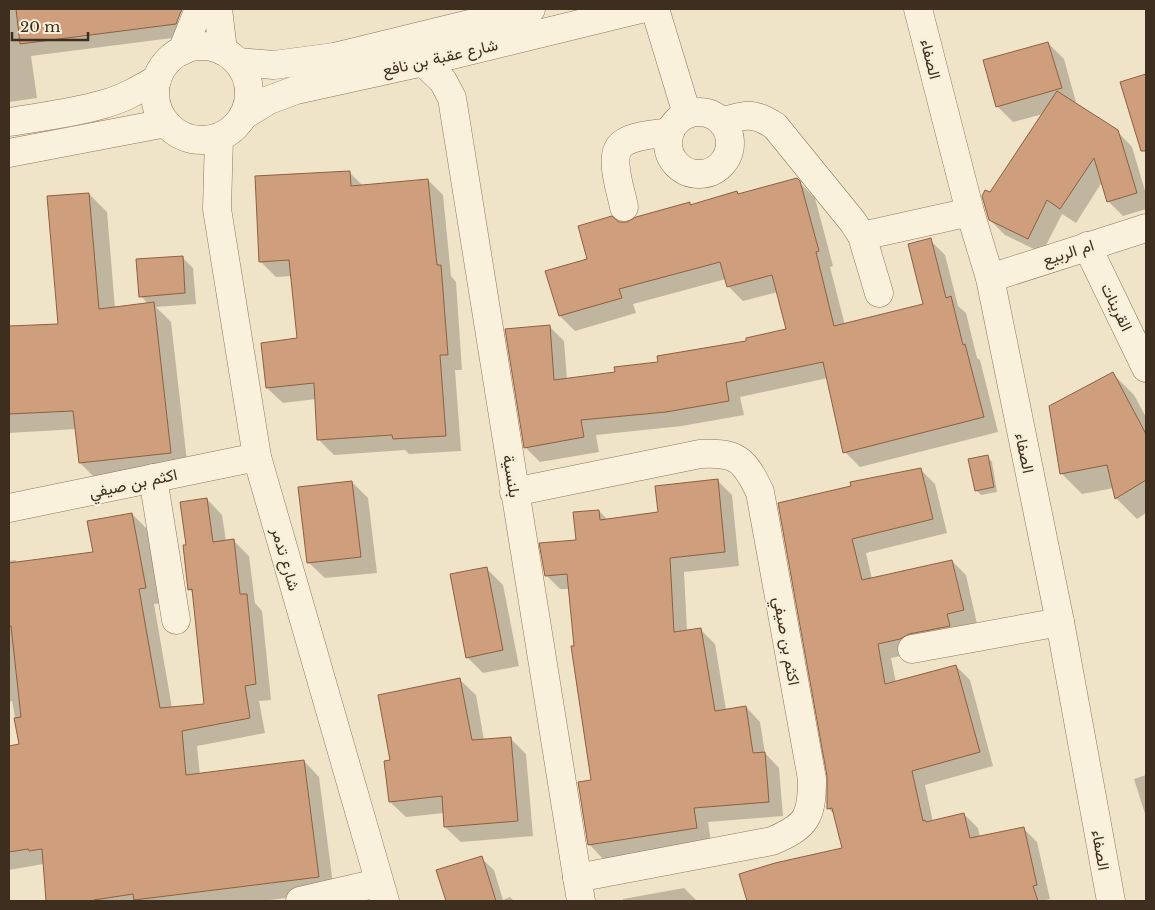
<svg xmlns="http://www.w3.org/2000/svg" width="1155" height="910" font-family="'Libre Baskerville',Vazirmatn,serif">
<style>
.shadow{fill:#0003}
.building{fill:#cf9f7d;stroke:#8d5f41}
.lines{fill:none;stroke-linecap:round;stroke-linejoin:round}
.minor-casing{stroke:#8d765c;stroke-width:29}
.minor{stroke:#faf1dc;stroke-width:28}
.labels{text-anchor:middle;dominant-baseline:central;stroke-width:4;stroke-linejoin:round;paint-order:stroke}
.street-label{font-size:16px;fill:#3d2e20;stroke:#f7eed8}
</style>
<rect width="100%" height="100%" fill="#f0e4c8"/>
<!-- shadow -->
<g class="shadow">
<path d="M 9,9 L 176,9 L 180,37 L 31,56 L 37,98 L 9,102 Z"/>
<path d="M 1048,43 L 1064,59 L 1077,106 L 1117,131 L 1132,147 L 1146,194 L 1146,209 L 1123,216 L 1108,201 L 1102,182 L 1076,223 L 1062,214 L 1042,253 L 1005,235 L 990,220 L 991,194 L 1043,114 L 1013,122 L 997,106 Z"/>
<path d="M 1146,75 L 1146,138 L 1135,127 L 1122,82 Z"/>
<path d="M 350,173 L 363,186 L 428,180 L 443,195 L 451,276 L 456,282 L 462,370 L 455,370 L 461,451 L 409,454 L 405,450 L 334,455 L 318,439 L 316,399 L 283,403 L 267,388 L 299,340 L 292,276 L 276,277 L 260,261 Z"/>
<path d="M 797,180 L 815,198 L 833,266 L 830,267 L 845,325 L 924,304 L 930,240 L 945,255 L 958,306 L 966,313 L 977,358 L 980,360 L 998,432 L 860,467 L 845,452 L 828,378 L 740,397 L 744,415 L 682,426 L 596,435 L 599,452 L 540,462 L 525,447 L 549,326 L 564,341 L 567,379 L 616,373 L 748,342 L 788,330 L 778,292 L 743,301 L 728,286 L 726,279 L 633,304 L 636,313 L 575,331 L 560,316 L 589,260 L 618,223 L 627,224 L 689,204 L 691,206 L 737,192 L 739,195 Z"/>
<path d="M 89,194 L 107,212 L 115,308 L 148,304 L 141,296 L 182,257 L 193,268 L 196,304 L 156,307 L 171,322 L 188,470 L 98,481 L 80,463 L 76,429 L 9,433 L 9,328 L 59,325 Z"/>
<path d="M 1113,374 L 1134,395 L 1146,417 L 1146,513 L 1137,519 L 1116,498 L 1114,488 L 1082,494 L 1061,473 Z"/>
<path d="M 987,456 L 992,462 L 997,492 L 981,495 L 976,490 Z"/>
<path d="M 921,470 L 935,484 L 947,533 L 866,553 L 872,579 L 952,561 L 966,575 L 977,624 L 915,653 L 891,658 L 896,683 L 956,666 L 970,680 L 993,766 L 925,785 L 933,822 L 964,814 L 978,828 L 980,837 L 1023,828 L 1037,842 L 1050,899 L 1046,900 L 1046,901 L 748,901 L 740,875 L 843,849 L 835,815 L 828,808 L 829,776 L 779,504 Z"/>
<path d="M 718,481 L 732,495 L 739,566 L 684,572 L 687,631 L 700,629 L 715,644 L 726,710 L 746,707 L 760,722 L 765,753 L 779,768 L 783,816 L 708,822 L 711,842 L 603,859 L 589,844 L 592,781 L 570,589 L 560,589 L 546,575 L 577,541 L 599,511 L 608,520 L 659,513 Z"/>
<path d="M 352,482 L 368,498 L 377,573 L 325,578 L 308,562 Z"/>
<path d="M 207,499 L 222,515 L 226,541 L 234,541 L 249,556 L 255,603 L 262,611 L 271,700 L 259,701 L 265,733 L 197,746 L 200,775 L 304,761 L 319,777 L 334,892 L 262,901 L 47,901 L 43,864 L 9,870 L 9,748 L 20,745 L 12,701 L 9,702 L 9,561 L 15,560 L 18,563 L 94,553 L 132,514 L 148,530 L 161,603 L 154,604 L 172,708 L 206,705 L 194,594 L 189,589 L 188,546 Z"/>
<path d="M 487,569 L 503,585 L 519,666 L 483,673 L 467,657 Z"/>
<path d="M 460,680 L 476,695 L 484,740 L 510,738 L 526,754 L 533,836 L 461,842 L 445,827 L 444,813 L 406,817 L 390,802 L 392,762 Z"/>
<path d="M 1146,775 L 1146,817 L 1134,779 Z"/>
<path d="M 481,858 L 494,870 L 503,900 L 510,897 L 514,901 L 446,901 Z"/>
<path d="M 684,888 L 697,901 L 623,901 L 623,899 Z"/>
</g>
<!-- building -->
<g class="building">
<path d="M 16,9 L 182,9 L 176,24 L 20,44 Z"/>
<path d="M 1048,42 L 1062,88 L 996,107 L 983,60 Z"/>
<path d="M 1146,74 L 1146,151 L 1141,151 L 1120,82 Z"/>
<path d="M 1057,91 L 1118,130 L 1137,193 L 1107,202 L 1094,158 L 1060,209 L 1047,200 L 1028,239 L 989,220 L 982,196 L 985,190 L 990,192 Z"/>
<path d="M 350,171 L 351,186 L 428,179 L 437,265 L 441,265 L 448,355 L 440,355 L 446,436 L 393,439 L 392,435 L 317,440 L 314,383 L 266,388 L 261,343 L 297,338 L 289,260 L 259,262 L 255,176 Z"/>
<path d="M 797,178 L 800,181 L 819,251 L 816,252 L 834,326 L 923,304 L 908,244 L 931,238 L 946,298 L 951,296 L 963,345 L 965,344 L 984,417 L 843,453 L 823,362 L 726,382 L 729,401 L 666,412 L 581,420 L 584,437 L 524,448 L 505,329 L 550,325 L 554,380 L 615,372 L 614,367 L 658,362 L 657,356 L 746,341 L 746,338 L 786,329 L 772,275 L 727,287 L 720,262 L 619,289 L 622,298 L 559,316 L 545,271 L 587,259 L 578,226 L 612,216 L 619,222 L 627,222 L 636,217 L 690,202 L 690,205 L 737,191 L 738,194 Z"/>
<path d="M 89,193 L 99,309 L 154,302 L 171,453 L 79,463 L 73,411 L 9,414 L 9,326 L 58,324 L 47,196 Z"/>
<path d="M 183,256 L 185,293 L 139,297 L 136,259 Z"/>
<path d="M 1113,372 L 1146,434 L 1146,480 L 1115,499 L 1107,465 L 1060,474 L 1049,406 Z"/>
<path d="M 988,455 L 994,487 L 975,491 L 968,459 Z"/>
<path d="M 921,468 L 933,519 L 852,539 L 862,580 L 952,560 L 964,610 L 947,614 L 950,626 L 909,634 L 900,639 L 878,644 L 885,684 L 956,665 L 980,752 L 912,771 L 923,821 L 925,820 L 926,822 L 964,813 L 970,838 L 1024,827 L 1037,885 L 1033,886 L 1038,901 L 747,901 L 739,874 L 775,863 L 842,848 L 832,808 L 827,809 L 827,776 L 778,503 L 851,486 L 850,482 Z"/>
<path d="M 718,479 L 725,552 L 670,558 L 674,632 L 701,628 L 715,711 L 746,706 L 753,753 L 765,752 L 769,802 L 694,808 L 697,828 L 588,845 L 578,782 L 591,780 L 571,646 L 574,646 L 567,574 L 545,576 L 539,543 L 576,540 L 573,512 L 599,510 L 600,520 L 658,512 L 655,486 Z"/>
<path d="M 352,481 L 361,557 L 307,563 L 298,487 Z"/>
<path d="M 207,498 L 213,542 L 234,539 L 240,594 L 247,594 L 256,684 L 245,686 L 250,718 L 182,731 L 186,775 L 304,760 L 319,877 L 134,900 L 133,894 L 94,900 L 94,901 L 46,901 L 42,849 L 29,851 L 28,849 L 9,852 L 9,746 L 19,744 L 14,718 L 21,717 L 11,626 L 9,626 L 9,563 L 93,552 L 87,521 L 132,513 L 146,588 L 139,589 L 160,708 L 204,704 L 192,589 L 188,590 L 183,545 L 186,545 L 180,502 Z"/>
<path d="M 487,567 L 503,650 L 466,658 L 450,574 Z"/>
<path d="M 460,678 L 472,740 L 511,737 L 518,821 L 444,827 L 442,796 L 389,802 L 384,761 L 390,760 L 378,695 Z"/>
<path d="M 482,856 L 496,901 L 446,901 L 436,870 Z"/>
</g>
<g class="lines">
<!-- minor casing -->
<g class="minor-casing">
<g id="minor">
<path d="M 218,9 L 223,51"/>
<path d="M 655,9 L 687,114"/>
<path d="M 918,9 L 970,212 L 990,278 L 1060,622 L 1111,901"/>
<circle cx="202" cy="93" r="47"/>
<path d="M 182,51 L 199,9"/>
<path d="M 238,62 L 274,65 L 334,57 L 531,9"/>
<path d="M 423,62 L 443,81 L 452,98 L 581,901"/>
<circle cx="699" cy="143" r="31"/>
<path d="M 243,116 L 269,100 L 296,90 L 423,62 L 641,9"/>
<path d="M 9,122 C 41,117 73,113 104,104 C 123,99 140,89 157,79"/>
<path d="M 722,122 C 745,114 754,112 775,126 L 853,222 L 862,236 L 879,293"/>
<path d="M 219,137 L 217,209 L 257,457 L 385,901"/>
<path d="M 9,153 L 166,123"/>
<path d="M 624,207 C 621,190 606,152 625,142 C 636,135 658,134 670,132"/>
<path d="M 862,236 L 970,212"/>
<path d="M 1087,246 L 1146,368"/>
<path d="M 990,278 L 1146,228"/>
<path d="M 153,478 L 176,620"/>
<path d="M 514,492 L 700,454 C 737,452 744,459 760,492 L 812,779 C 812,817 807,826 772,841 L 577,878"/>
<path d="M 9,508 L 257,457"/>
<path d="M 912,649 L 1060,622"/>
<path d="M 300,901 L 378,883"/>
</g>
</g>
<!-- minor -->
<use href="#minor" class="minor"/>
</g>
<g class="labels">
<!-- street labels -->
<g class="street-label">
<text transform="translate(440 57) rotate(-13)">شارع عقبة بن نافع</text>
<text transform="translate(931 59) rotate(76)">الصفاء</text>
<text transform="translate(1068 252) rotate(-18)">ام الربيع</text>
<text transform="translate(1117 307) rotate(64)">القرينات</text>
<text transform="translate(1025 453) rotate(78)">الصفاء</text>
<text transform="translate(512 476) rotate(81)">بلنسية</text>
<text transform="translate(133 483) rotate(-12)">اكثم بن صيفي</text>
<text transform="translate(286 559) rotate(74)">شارع تدمر</text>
<text transform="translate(787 641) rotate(80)">اكثم بن صيفي</text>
<text transform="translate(1101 850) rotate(80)">الصفاء</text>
</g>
</g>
<!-- border -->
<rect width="1155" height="910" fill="none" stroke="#3d2e20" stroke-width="20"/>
<!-- scale -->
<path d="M12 32v8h76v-8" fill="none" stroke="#3d2e20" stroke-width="2.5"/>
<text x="20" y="32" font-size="15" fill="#3d2e20" stroke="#f7eed8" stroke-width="4" paint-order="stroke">20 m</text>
</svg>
